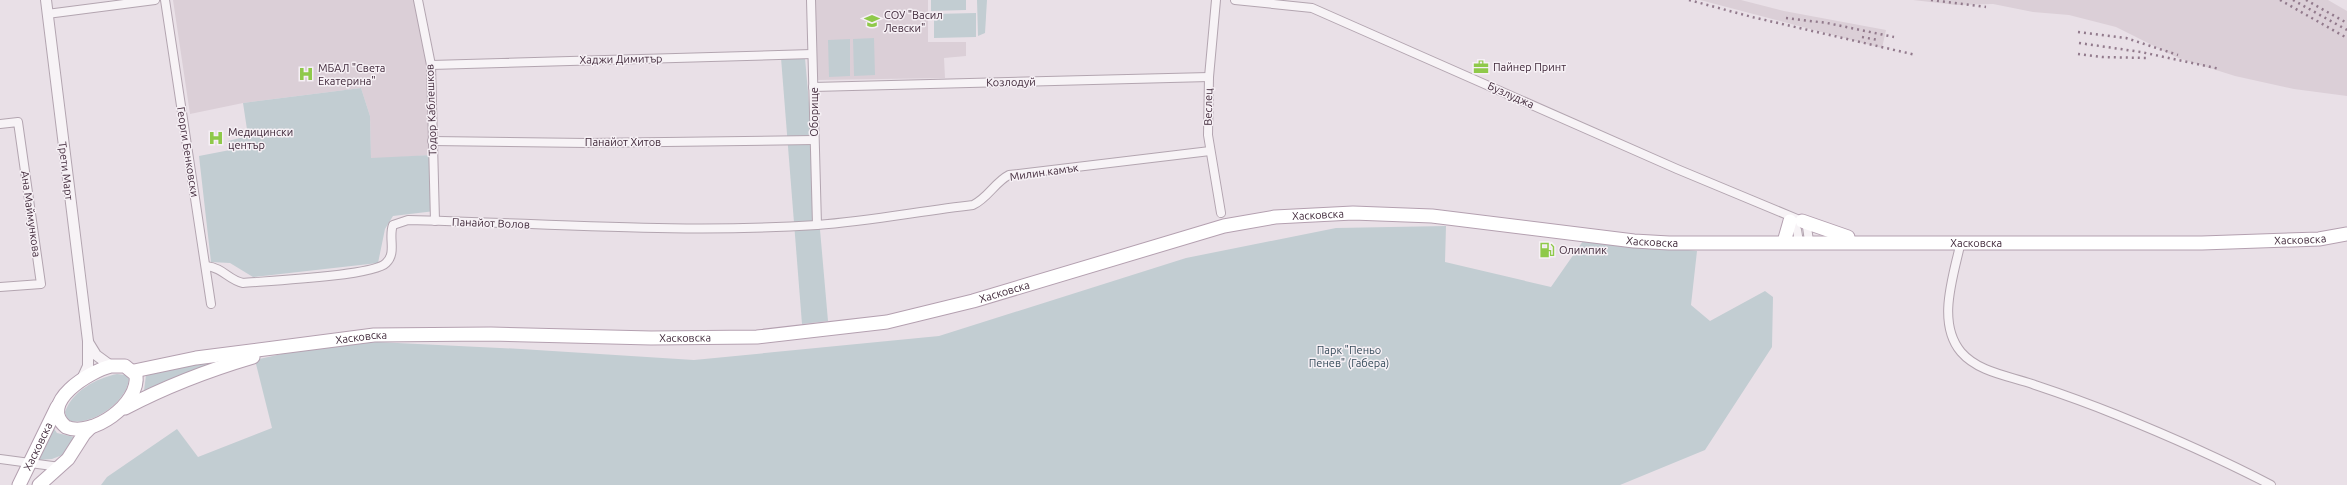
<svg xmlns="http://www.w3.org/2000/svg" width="2347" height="485" font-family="Ubuntu,sans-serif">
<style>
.built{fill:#dbcfd7}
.green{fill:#c2cdd2}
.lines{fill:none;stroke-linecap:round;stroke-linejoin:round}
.minor-casing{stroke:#b3a5b0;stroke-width:10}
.tertiary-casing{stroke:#b3a5b0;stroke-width:12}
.primary-casing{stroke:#b4a0b0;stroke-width:15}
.minor{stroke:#f7f3f6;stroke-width:8}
.tertiary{stroke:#f7f3f6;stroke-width:10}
.primary{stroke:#fff;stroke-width:13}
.rail{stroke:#927a8c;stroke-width:2.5;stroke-dasharray:2 4;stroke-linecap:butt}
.labels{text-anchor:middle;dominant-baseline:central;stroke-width:3;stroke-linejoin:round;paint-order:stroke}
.poi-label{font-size:11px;fill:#40293a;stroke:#f6f0f5;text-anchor:start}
.street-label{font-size:11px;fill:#40293a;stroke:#f6f0f5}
.park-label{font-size:11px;fill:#374c5b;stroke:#f6f0f5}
</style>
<rect width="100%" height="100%" fill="#e9e0e7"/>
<!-- built -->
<g class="built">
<path d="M 173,0 L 414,0 L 427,59 L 432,155 L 371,159 L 370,116 L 361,88 L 243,103 L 190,114 Z"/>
<path d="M 815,0 L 928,0 L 928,42 L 966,42 L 966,56 L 944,58 L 945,78 L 817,80 Z"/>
<path d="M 1700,0 L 1741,0 L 1784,11 L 1886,30 L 1882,48 Z"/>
<path d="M 1913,0 L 2328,0 L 2347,11 L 2347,96 L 2294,89 L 2235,76 L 2178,58 L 2116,27 L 2069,15 L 2033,12 L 1993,4 L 1956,5 Z"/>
</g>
<!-- green -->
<g class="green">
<path d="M 931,0 L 966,0 L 966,10 L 931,11 Z"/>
<path d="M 977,0 L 987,0 L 985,33 L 978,36 Z"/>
<path d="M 976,13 L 976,37 L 934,38 L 934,14 Z"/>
<path d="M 874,38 L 875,75 L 854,76 L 853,39 Z"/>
<path d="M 850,39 L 850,76 L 829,77 L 828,40 Z"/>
<path d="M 781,58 L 805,58 L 828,321 L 802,324 Z"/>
<path d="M 361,88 L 370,116 L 371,158 L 432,155 L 435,211 L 393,216 L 385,229 L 378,263 L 253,277 L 230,263 L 211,262 L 199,156 L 230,150 L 228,141 L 248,136 L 243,103 Z"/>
<path d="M 1446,226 L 1445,262 L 1551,287 L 1583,241 L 1602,240 L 1697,251 L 1691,305 L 1710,321 L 1765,291 L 1773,297 L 1772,347 L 1705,450 L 1620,485 L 101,485 L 107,477 L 177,429 L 198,457 L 272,428 L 255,360 L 295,351 L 377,342 L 521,349 L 694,360 L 939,336 L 1186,258 L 1336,228 Z"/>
<path d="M 226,358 L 144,391 L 146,375 Z"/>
<path d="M 117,374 L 126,375 L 129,379 C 127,402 90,428 67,420 L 65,412 C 72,391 97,378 117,374 Z"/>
<path d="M 52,426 L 57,433 L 74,437 L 65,454 L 52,459 L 37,460 Z"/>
</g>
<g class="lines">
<!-- minor casing -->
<g class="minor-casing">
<g id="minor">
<path d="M 165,0 L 211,304"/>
<path d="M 418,0 L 431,65 L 435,221"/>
<path d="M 811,0 L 817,225"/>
<path d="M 1216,0 L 1209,77 L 1208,135 L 1221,213"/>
<path d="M 1235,0 L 1312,8 L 1677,169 L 1802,221 L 1807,227 L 1809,241"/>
<path d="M 47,14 L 155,0"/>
<path d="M 431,65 L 812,54"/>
<path d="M 813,87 L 1209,77"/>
<path d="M 0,124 L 18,122 L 41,284 L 0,287"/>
<path d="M 432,141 L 587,143 L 814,140"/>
<path d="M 1788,220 L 1797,230 L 1799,242"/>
<path d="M 1961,241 C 1954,275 1936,322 1961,352 C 1979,373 2011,376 2035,385 C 2062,394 2090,404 2117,415 C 2169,436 2221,459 2271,485"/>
<path d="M 206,266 C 224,268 228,280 243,283 C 267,281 374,276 386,263 C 397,253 388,237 393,225 L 408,220 C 544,223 681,234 817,225 C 869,221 921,211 973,205 C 988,198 995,182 1009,175 L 1210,151"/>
<path d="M 0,459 L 60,467"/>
</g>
</g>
<!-- tertiary casing -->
<g class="tertiary-casing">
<g id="tertiary">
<path d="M 46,0 L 88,341 L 88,366 L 82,379"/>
<path d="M 88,342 L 96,355 L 111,366"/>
</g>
</g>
<!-- primary casing -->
<g class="primary-casing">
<g id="primary">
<path d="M 1802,221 L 1848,237"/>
<path d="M 1784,242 L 1790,221"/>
<path d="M 111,366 L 125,366 L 136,375 C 140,404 92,438 66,427 C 37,403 90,371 111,366 Z"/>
<path id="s1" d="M 134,371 L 196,358 L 374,335 L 491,334 L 651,338 L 757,337 L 887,322 L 973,301 L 1224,226 L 1275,217 L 1353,213 L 1432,216 L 1634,241 L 1669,243 L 2202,243 L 2319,239 L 2347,234"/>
<path d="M 125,408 C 165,387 209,370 253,357"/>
<path id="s2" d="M 19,485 L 57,407"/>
<path d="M 39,485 L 68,459 L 84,434 L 91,427"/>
</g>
</g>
<!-- minor -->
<use href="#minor" class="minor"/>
<!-- tertiary -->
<use href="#tertiary" class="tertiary"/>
<!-- primary -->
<use href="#primary" class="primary"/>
<!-- rail -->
<g class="rail">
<path d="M 1689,0 L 1752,17 L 1916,55"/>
<path d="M 1931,0 L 1986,7"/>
<path d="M 2280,0 L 2347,38"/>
<path d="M 2293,0 L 2347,30"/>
<path d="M 2306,0 L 2347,23"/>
<path d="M 1786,18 L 1827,23 L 1894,37"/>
<path d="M 2078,32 L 2126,38 L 2178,55"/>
<path d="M 1862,37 L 1878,40"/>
<path d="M 2079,43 L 2141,52 L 2220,69"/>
<path d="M 2078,54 L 2102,57 L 2147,58"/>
</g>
</g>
<!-- icons -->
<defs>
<g id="school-bare" transform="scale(1.2)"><path d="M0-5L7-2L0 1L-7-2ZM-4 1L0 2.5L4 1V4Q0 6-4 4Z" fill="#8fc94a" stroke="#f6f0f5" stroke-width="2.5" paint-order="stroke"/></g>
<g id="office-bare" transform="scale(1.2)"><path d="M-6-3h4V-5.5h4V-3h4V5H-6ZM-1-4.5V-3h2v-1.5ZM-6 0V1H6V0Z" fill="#8fc94a" stroke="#f6f0f5" stroke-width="2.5" paint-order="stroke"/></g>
<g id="hospital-bare" transform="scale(1.2)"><path d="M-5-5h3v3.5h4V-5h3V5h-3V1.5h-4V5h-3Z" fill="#8fc94a" stroke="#f6f0f5" stroke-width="2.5" paint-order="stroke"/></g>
<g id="fuel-bare" transform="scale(1.2)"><path d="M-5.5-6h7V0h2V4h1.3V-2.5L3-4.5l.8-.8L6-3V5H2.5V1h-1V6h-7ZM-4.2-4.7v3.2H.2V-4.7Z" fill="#8fc94a" stroke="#f6f0f5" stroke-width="2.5" paint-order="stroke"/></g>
</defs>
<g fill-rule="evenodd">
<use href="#school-bare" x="872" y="21"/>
<use href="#office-bare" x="1481" y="67"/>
<use href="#hospital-bare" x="306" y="74"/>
<use href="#hospital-bare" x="216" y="138"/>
<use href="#fuel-bare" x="1547" y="250"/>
</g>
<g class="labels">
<!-- poi labels -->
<g class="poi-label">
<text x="884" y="15">СОУ "Васил<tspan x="884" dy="13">Левски"</tspan></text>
<text x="1493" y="67">Пайнер Принт</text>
<text x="318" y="68">МБАЛ "Света<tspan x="318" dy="13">Екатерина"</tspan></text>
<text x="228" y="132">Медицински<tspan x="228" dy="13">център</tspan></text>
<text x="1559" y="250">Олимпик</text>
</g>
<!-- street labels -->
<g class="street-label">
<text transform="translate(621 59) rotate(-1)">Хаджи Димитър</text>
<text transform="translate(1011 82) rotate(-1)">Козлодуй</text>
<text transform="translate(1511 95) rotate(24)">Бузлуджа</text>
<text transform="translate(1208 107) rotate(-89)">Веслец</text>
<text transform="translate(431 110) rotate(-92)">Тодор Каблешков</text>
<text transform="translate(814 112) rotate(-90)">Оборище</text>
<text x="623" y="142">Панайот Хитов</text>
<text transform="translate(188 152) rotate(81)">Георги Бенковски</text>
<text transform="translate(66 171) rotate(83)">Трети Март</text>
<text transform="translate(1044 172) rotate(-8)">Милин камък</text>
<text transform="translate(31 214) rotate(82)">Ана Маймункова</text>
<text stroke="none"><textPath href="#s1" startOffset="1202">Хасковска</textPath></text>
<text transform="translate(491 223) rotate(2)">Панайот Волов</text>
<text stroke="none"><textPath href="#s1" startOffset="2186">Хасковска</textPath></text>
<text stroke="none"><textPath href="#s1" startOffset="1538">Хасковска</textPath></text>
<text stroke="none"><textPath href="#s1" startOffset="1862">Хасковска</textPath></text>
<text stroke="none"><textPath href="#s1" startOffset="878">Хасковска</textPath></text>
<text stroke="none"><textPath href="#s1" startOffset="230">Хасковска</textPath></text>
<text stroke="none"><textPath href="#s1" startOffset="554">Хасковска</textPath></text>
<text stroke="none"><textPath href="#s2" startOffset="43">Хасковска</textPath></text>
</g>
<!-- park labels -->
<g class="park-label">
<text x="1349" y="350">Парк "Пеньо<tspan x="1349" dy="13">Пенев" (Габера)</tspan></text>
</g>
</g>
</svg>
